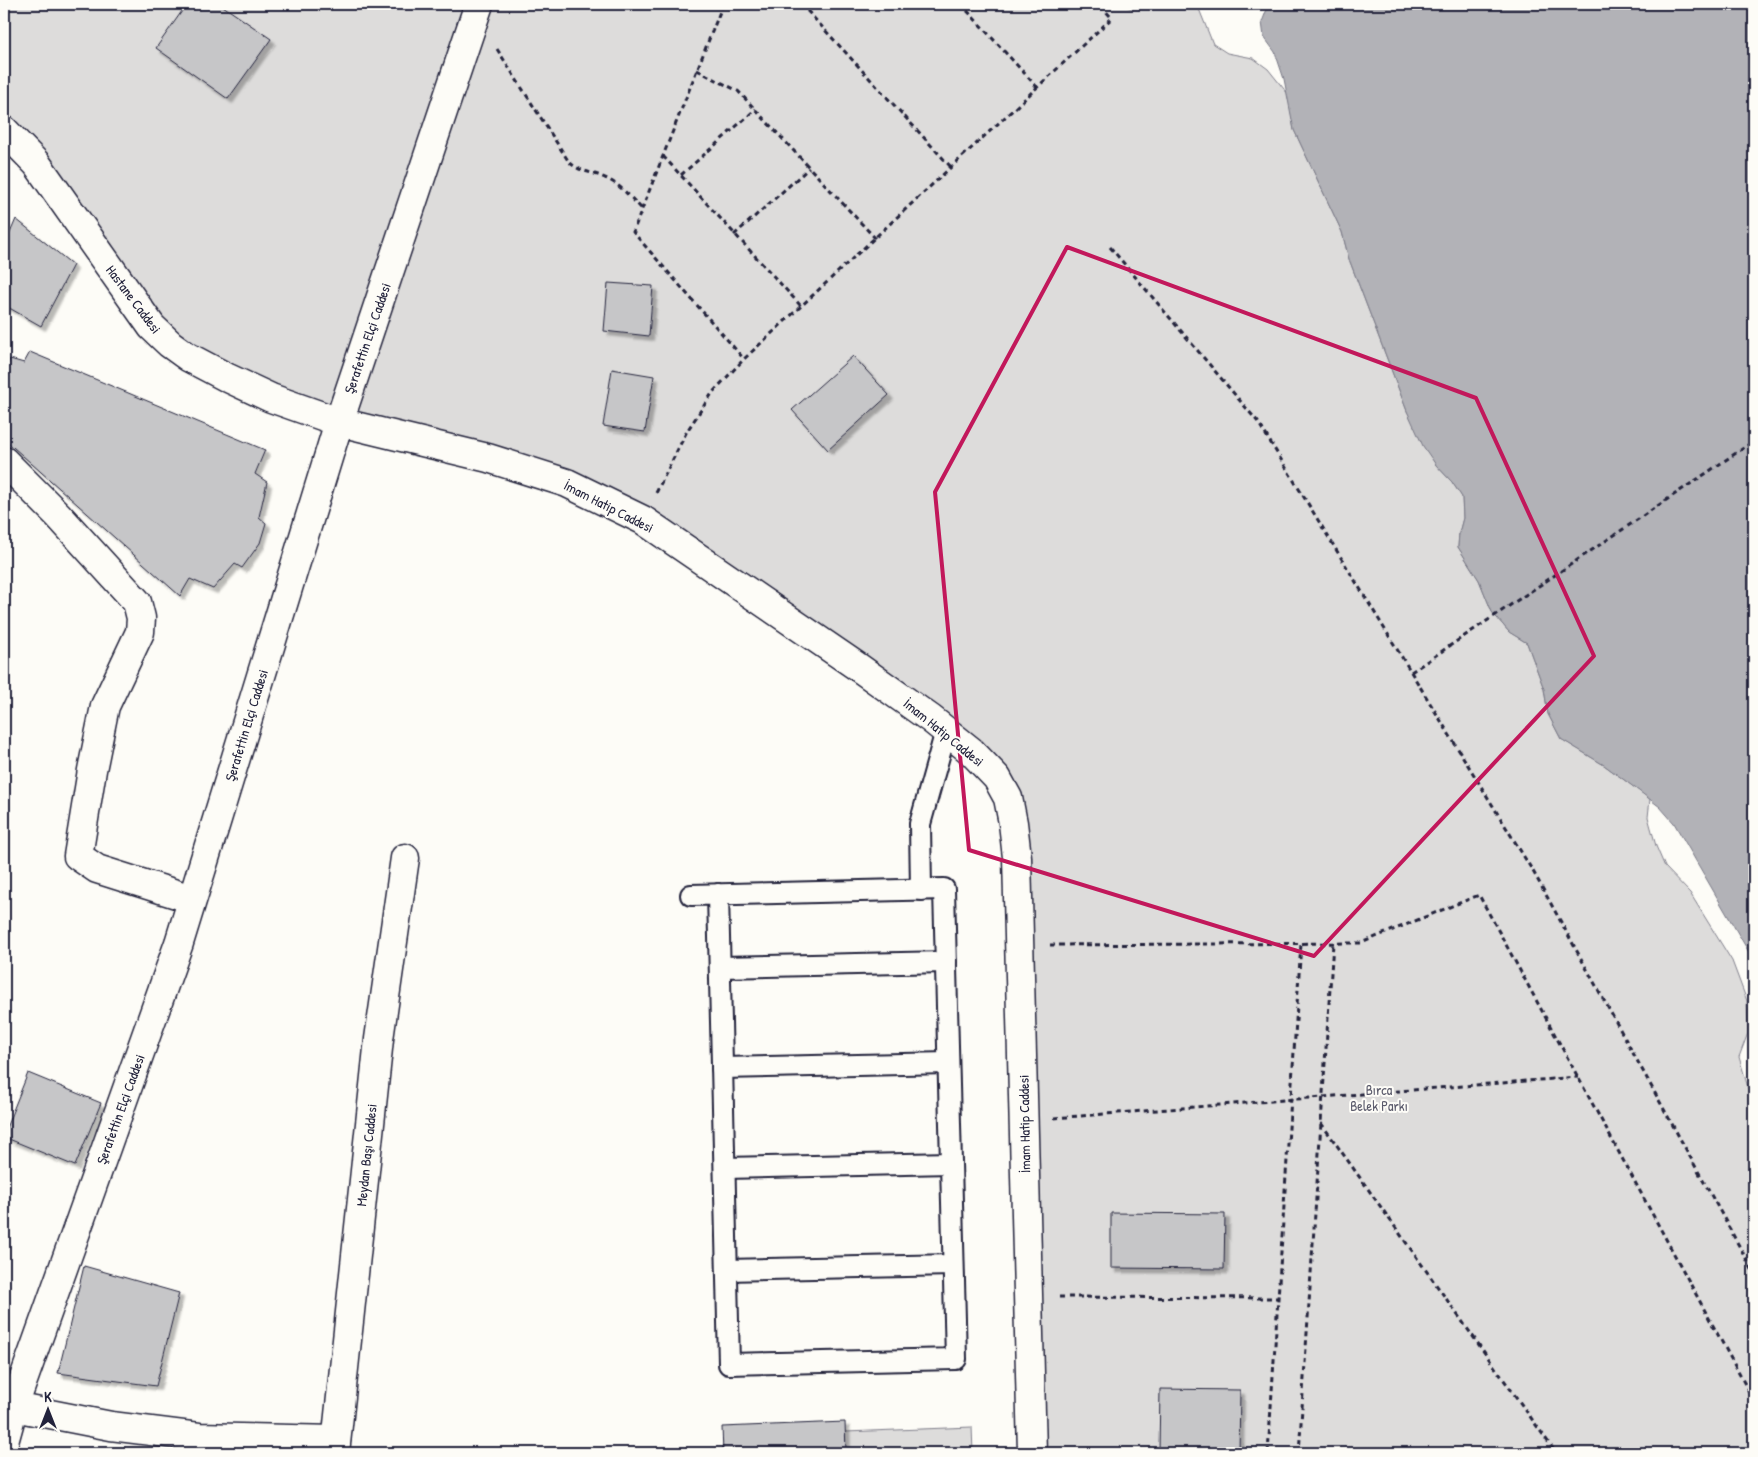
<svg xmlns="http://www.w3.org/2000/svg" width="1758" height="1457" font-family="'Patrick Hand',sans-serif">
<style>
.green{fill:#dddcdb;stroke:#807f8b}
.water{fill:#b2b2b7;stroke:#787885}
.building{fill:#c6c6c8;stroke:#22223b;filter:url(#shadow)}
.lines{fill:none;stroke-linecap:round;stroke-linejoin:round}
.lane-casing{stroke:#22223b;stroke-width:24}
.street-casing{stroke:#22223b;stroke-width:31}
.secondary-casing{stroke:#22223b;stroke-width:31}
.path{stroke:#22223b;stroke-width:3;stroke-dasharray:5 4;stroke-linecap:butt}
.lane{stroke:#fdfcf7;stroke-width:20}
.street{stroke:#fdfcf7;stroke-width:28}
.secondary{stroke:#fdfcf7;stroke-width:28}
.marked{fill:none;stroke:#c2185b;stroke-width:4;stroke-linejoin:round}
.labels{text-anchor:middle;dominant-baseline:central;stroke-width:4;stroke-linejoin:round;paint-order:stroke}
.street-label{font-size:14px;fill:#22223b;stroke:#fdfcf7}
.park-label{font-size:14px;fill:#5a5a6b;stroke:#fdfcf7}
</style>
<defs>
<filter id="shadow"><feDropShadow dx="4.5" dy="4.5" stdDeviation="1" flood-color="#0004"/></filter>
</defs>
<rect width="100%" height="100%" fill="#fdfcf7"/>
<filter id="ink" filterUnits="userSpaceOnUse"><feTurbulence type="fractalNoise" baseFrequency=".02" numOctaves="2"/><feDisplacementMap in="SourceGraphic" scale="10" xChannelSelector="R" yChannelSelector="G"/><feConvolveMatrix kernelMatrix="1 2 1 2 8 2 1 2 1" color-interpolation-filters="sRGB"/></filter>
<g filter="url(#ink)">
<!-- green -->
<g class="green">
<path d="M 4,4 L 1121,4 L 1130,8 L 1197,4 L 1213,44 L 1227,53 L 1253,58 L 1268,69 L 1288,94 L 1294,130 L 1342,232 L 1349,259 L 1407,411 L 1436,465 L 1452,482 L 1462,497 L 1463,518 L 1459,533 L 1458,547 L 1479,580 L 1492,612 L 1509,632 L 1527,643 L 1544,689 L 1548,714 L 1561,739 L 1604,765 L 1650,799 L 1648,817 L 1656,846 L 1665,867 L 1690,893 L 1732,961 L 1747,1001 L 1748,1033 L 1739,1057 L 1754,1108 L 1754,1453 L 1032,1453 L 1019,945 L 997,778 L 643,520 L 488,458 L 188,357 L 4,130 Z"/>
<path d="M 972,1427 L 973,1453 L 846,1453 L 845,1432 Z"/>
</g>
<!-- water -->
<path class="water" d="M 1265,4 L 1754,4 L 1754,961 L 1674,823 L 1660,807 L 1627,782 L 1604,765 L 1561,739 L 1548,714 L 1544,689 L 1527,643 L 1509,632 L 1492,612 L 1479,580 L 1458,547 L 1459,533 L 1463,518 L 1462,497 L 1452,482 L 1436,465 L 1423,446 L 1407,411 L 1349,259 L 1342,232 L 1294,130 L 1284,79 L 1275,52 L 1264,37 L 1262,22 L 1267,9 Z"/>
<!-- building -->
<g class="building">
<path d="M 187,4 L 220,4 L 271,39 L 228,99 L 156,48 Z"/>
<path d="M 16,219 L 73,265 L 41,326 L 4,305 L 4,247 Z"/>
<path d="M 608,283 L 653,286 L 649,336 L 604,331 Z"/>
<path d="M 30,352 L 265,450 L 255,474 L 267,482 L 259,517 L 266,523 L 260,543 L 242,568 L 235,564 L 213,589 L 190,579 L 180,596 L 4,439 L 4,373 L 10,359 L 24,363 Z"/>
<path d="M 853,356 L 889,395 L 828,450 L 792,410 Z"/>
<path d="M 612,369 L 654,376 L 645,432 L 603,426 Z"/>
<path d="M 28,1073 L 101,1103 L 75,1166 L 4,1137 L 4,1133 Z"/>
<path d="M 1111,1213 L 1225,1214 L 1224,1269 L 1111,1268 Z"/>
<path d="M 84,1266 L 179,1293 L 156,1386 L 58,1373 Z"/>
<path d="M 1160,1389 L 1240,1390 L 1239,1453 L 1159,1453 Z"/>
<path d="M 845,1422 L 846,1453 L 723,1453 L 722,1427 Z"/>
</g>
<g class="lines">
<!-- lane casing -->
<g class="lane-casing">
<g id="lane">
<path d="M 921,890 L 920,824 L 946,731"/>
<path d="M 691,895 L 944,889 L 956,1359 L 729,1364 L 718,894"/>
<path d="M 720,967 L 946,962"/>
<path d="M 722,1068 L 948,1063"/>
<path d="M 725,1168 L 951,1163"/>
<path d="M 727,1270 L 953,1265"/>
</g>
</g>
<!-- street casing -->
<g class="street-casing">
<path id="street" d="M 4,461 L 58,515 L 137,602 L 141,618 L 140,632 L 105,706 L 92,770 L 78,856 L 97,869 L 192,899"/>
</g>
<!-- secondary casing -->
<g class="secondary-casing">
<g id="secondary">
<path d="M 4,130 L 37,164 L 152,327 L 170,344 L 188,357 L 226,377 L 271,398 L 339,422 L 488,458 L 567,483 L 643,520 L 858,667 L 931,719 L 971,751 L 997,778 L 1008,798 L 1013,823 L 1017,857 L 1032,1453"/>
<path d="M 4,1405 L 111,1426 L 199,1437 L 336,1440"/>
<path d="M 4,1442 L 14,1406 L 179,943 L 339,422 L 479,4"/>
<path d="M 335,1453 L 379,1039 L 405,858"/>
</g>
</g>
<!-- path -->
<g class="path">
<path d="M 723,4 L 633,232 L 744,359"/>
<path d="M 801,4 L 951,167"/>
<path d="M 961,4 L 1037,87"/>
<path d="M 74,7 L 76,4"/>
<path d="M 497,49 L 569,162 C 581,173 591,171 605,178 C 620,184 631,198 642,209"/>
<path d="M 697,70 L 738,91 L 875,238"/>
<path d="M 663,156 L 801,306"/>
<path d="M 681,175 L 756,109"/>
<path d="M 734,235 L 809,168"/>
<path d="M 1110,247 L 1258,422 L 1534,873 L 1754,1273"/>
<path d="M 656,493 L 687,431 L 713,392 L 744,359 L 1112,18 L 1099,4"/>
<path d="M 1411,672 L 1754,441"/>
<path d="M 1050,945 L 1361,943 L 1479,895 L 1754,1401"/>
<path d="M 1054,1118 L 1578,1077"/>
<path d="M 1321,1123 L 1556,1453"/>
<path d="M 1059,1297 L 1278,1298"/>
<path d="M 1268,1453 L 1301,943"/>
<path d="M 1299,1453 L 1333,943"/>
</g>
<!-- lane -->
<use href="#lane" class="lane"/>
<!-- street -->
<use href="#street" class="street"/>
<!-- secondary -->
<use href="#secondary" class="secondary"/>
</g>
</g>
<!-- marked area -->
<path class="marked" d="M 1067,247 L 1476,398 L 1594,656 L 1314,956 L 969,850 L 935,492 Z"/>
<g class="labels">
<!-- street labels -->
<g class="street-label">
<text transform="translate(134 299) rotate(53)">Hastane Caddesi</text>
<text transform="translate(367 338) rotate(-71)">Şerafettin Elçi Caddesi</text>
<text transform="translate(609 506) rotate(27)">İmam Hatip Caddesi</text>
<text transform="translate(246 725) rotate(-73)">Şerafettin Elçi Caddesi</text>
<text transform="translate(944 732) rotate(39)">İmam Hatip Caddesi</text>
<text transform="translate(120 1109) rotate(-70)">Şerafettin Elçi Caddesi</text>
<text transform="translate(1024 1124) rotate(-91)">İmam Hatip Caddesi</text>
<text transform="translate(366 1155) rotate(-84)">Meydan Başı Caddesi</text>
</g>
<!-- park labels -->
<g class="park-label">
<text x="1379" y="1089">Bırca<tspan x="1379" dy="16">Belek Parkı</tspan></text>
</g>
</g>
<!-- margin -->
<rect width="1758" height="1457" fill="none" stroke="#fdfcf7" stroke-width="20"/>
<rect x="10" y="10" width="1738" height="1437" fill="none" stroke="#22223b" stroke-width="2" filter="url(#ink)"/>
<!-- north arrow -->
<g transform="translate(48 1410)" stroke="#fdfcf7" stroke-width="4" paint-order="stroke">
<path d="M0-4L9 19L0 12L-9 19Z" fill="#22223b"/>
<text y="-8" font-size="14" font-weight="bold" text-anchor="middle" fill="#22223b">K</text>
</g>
</svg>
